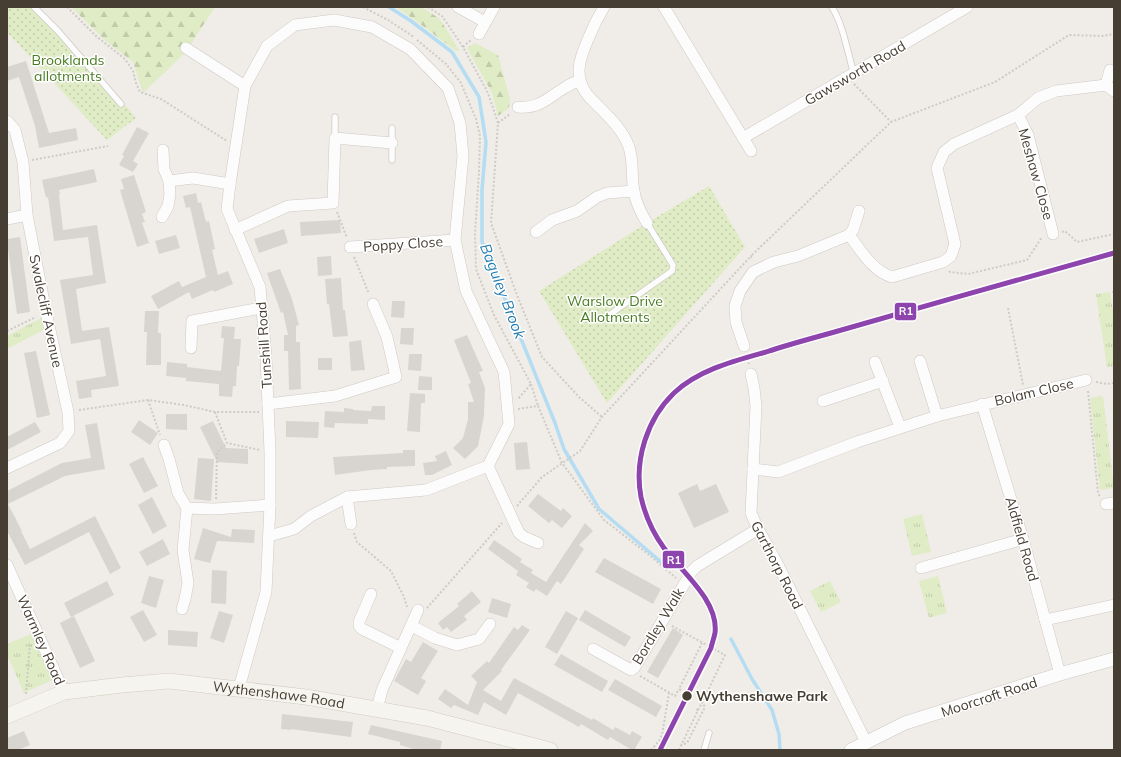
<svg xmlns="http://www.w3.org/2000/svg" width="1121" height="757" font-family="Mulish,sans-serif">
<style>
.grass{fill:url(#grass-tufts)}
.forest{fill:url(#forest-firs)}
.park{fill:url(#park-dots)}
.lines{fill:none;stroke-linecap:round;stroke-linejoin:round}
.stream{stroke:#b4dcf2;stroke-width:3.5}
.building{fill:#d8d4cf}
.service-casing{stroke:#cdc9c4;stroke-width:7}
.minor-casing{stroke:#cdc9c4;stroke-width:12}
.tertiary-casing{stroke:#cdc9c4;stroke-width:14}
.secondary-casing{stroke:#d1ccbf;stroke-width:16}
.path{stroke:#cecbc6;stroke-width:2;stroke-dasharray:2 2;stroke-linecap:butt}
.service{stroke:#fdfcfc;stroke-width:5.5}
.minor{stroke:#fdfcfc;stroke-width:11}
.tertiary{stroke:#fdfcfc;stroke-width:13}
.secondary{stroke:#f6f4ee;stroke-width:15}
.rail-1-casing{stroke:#fff;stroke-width:8}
.rail-1{stroke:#8e44ad;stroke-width:5}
.stop-dot{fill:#463e33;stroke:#fff;stroke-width:1.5}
.labels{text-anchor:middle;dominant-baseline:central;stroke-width:3;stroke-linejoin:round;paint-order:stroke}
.park-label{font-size:14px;fill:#497c22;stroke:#fff}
.street-label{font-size:14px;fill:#463e33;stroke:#fff}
.stop-label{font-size:14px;font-weight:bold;fill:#463e33;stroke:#fff;text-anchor:start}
.water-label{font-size:15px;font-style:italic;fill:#237cb2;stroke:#fff}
.line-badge{stroke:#fff;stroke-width:1.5}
.badge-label{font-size:11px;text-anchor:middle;font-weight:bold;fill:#fff}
</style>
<defs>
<pattern id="grass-tufts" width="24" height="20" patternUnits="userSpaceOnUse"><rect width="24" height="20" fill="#dfecc5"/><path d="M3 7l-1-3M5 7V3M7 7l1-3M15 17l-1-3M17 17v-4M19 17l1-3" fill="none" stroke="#c1cbaa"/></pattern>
<pattern id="forest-firs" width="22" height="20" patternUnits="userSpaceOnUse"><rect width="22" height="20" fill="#dfecc5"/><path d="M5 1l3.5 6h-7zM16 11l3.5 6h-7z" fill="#c1cbaa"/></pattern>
<pattern id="park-dots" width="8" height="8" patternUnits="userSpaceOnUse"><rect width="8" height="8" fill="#dfecc5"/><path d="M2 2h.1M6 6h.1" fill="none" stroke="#c1cbaa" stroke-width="1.8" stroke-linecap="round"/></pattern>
</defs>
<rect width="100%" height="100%" fill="#f0ede8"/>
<!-- grass -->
<g class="grass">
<path d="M 1110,292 L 1114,316 L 1114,366 L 1107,367 L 1096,294 Z"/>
<path d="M 43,317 L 45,329 L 7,349 L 7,336 Z"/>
<path d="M 1103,396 L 1114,488 L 1100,490 L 1090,398 Z"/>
<path d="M 922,514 L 931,552 L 912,556 L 903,519 Z"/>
<path d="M 938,576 L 947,613 L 929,618 L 919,581 Z"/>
<path d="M 830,581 L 841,602 L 821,612 L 810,591 Z"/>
<path d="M 31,634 L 52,680 L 24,693 L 7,655 L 7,644 Z"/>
</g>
<!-- forest -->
<g class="forest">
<path d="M 71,7 L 215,7 L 185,53 L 143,93 L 133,62 L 106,41 Z"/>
<path d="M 396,7 L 422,7 L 440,19 L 459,50 L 456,51 L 416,21 Z"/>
<path d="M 475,43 L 498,55 L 510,99 L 509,108 L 498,116 L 492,93 L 467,48 Z"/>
</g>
<!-- park -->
<g class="park">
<path d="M 7,7 L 36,7 L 80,51 L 136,118 L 107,140 L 7,32 Z"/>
<path d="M 709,186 L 745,247 L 607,403 L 539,291 L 642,226 Z"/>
</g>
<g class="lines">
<!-- stream -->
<g class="stream">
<path d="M 389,7 L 411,21 L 452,52 L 479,97 L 486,142 L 482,190 L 482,242 L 555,423 L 564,449 L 599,509 L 667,567"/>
<path d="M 731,639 L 752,679 L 772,710 L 779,734 L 780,750"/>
</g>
</g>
<!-- building -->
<g class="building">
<path d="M 26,61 L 49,133 L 76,128 L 78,140 L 39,148 L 35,126 L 19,77 L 7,81 L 7,67 Z"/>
<path d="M 137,127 L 149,133 L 133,161 L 138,164 L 133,172 L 119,165 L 124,156 L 122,155 Z"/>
<path d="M 94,169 L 97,182 L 59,190 L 60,195 L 59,195 L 63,230 L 97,225 L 106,283 L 76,289 L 82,331 L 109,327 L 119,386 L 91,390 L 92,397 L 79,399 L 76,381 L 106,376 L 100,339 L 71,344 L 60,280 L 93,275 L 88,237 L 54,241 L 48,197 L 46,198 L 42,180 Z"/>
<path d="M 134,175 L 146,212 L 142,214 L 145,222 L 142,223 L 149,243 L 137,247 L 120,190 L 124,189 L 121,179 Z"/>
<path d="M 196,193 L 198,203 L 201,202 L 206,222 L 209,221 L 215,249 L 212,250 L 218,275 L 228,271 L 233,284 L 214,292 L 213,290 L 192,299 L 189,292 L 158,309 L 151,296 L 179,281 L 182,287 L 206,277 L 190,207 L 186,208 L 183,196 Z"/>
<path d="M 340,220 L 341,233 L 301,236 L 300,222 Z"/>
<path d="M 284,229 L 288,243 L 259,253 L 254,239 Z"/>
<path d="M 176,235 L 180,248 L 159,254 L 155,241 Z"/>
<path d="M 20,237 L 30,312 L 17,314 L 8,249 L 7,249 L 7,239 Z"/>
<path d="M 331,256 L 332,275 L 318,276 L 317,257 Z"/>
<path d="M 280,269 L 292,299 L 299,325 L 296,326 L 296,342 L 300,342 L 301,389 L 289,390 L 288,351 L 284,351 L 284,335 L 288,335 L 283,312 L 281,313 L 267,273 Z"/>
<path d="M 341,278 L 343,310 L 345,310 L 348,336 L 333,337 L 329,304 L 327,304 L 325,279 Z"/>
<path d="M 392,301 L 405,301 L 404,318 L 391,317 Z"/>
<path d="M 145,311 L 159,311 L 158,333 L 161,333 L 161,365 L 146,365 L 147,332 L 144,332 Z"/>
<path d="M 222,326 L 235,327 L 234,339 L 241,339 L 239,366 L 237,366 L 236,386 L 233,386 L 232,397 L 219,396 L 219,384 L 186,381 L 186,378 L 166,376 L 167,362 L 187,364 L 187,367 L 221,371 L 224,338 L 221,338 Z"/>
<path d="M 401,328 L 414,328 L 413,345 L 400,344 Z"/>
<path d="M 467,335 L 483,371 L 479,372 L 485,388 L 484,416 L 478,446 L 465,459 L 453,448 L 463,438 L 468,419 L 468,402 L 474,402 L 468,384 L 471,383 L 454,340 Z"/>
<path d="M 361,340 L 365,370 L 351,371 L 349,342 Z"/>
<path d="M 36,351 L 50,415 L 37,418 L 24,353 Z"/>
<path d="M 409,354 L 422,354 L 421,371 L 408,370 Z"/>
<rect x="318" y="358" width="14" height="12"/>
<path d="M 419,376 L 432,377 L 432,390 L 418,390 Z"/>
<path d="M 410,393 L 425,394 L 425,403 L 421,403 L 420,432 L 407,431 Z"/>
<path d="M 372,406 L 385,406 L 385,420 L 368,419 L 368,424 L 335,423 L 334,428 L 324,427 L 325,411 L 344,412 L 344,408 L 353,409 L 353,410 L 371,411 Z"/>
<path d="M 166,414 L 187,414 L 187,430 L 166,429 Z"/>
<path d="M 139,420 L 158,433 L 150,445 L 131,432 Z"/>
<path d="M 213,421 L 226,448 L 248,449 L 248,464 L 217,462 L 200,427 Z"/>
<path d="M 286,421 L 319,422 L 318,438 L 286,437 Z"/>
<path d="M 35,422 L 41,432 L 7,450 L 7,437 Z"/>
<path d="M 97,423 L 105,469 L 65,476 L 8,504 L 22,531 L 21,531 L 30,549 L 95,516 L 121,568 L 110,574 L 89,532 L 25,565 L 7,531 L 7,491 L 62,463 L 91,458 L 85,425 Z"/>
<path d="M 527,442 L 530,469 L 516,470 L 514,443 Z"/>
<path d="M 403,450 L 415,450 L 415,466 L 387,467 L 387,469 L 371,470 L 335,475 L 333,457 L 403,453 Z"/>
<path d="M 446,451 L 452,465 L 432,475 L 425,475 L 423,463 L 437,461 L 435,456 Z"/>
<path d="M 143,457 L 158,486 L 144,493 L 129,464 Z"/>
<path d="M 198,458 L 214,459 L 211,501 L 194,499 Z"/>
<path d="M 697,484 L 700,491 L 716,484 L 729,512 L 694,528 L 678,493 Z"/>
<path d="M 538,494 L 561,511 L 563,508 L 572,516 L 562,528 L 552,520 L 549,523 L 528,506 Z"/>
<path d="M 152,497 L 167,526 L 153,534 L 138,505 Z"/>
<path d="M 585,523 L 593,531 L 579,545 L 584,549 L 561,584 L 557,581 L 547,596 L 536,589 L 534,592 L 526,587 L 529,583 L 516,575 L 518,571 L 488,549 L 494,540 L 522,559 L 520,562 L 533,570 L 531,573 L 546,582 Z"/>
<path d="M 203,528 L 231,537 L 232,529 L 255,530 L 254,543 L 217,541 L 210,563 L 194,559 Z"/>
<path d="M 163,539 L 170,554 L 147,566 L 139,552 Z"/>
<path d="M 604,558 L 661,589 L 653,604 L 595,572 Z"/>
<path d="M 212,570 L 227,571 L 226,604 L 211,603 Z"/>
<path d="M 149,576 L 164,580 L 156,608 L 141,603 Z"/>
<path d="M 107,581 L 114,595 L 71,617 L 64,603 Z"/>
<path d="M 472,591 L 481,602 L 464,616 L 467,620 L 451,632 L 447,627 L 443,630 L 438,623 L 459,606 L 457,604 Z"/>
<path d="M 492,598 L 511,604 L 507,618 L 488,612 Z"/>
<path d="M 143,610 L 157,635 L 144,642 L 130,617 Z"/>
<path d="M 585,610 L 631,637 L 625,647 L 579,620 Z"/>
<path d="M 219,611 L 233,615 L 224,643 L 210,638 Z"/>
<path d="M 566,611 L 578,618 L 557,654 L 545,647 Z"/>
<path d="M 74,616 L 95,661 L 80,668 L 60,623 Z"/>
<path d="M 522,625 L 530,630 L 501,670 L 502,671 L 483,690 L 501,701 L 514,678 L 592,720 L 593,718 L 613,730 L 615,727 L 630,735 L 632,731 L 642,737 L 634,750 L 632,750 L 610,737 L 608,740 L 581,724 L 579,727 L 518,693 L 506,715 L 484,702 L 478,715 L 454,705 L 451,708 L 438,699 L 445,689 L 468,705 L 477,682 L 471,676 L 487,661 L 489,663 L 514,627 L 518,630 Z"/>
<path d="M 673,628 L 683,635 L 658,678 L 647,672 Z"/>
<path d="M 168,630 L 198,632 L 197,647 L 168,645 Z"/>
<path d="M 423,642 L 438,651 L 421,678 L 426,681 L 418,695 L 394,681 L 406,659 L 411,662 Z"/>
<path d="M 561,654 L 608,681 L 602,692 L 554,665 Z"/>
<path d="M 615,679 L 662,706 L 656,717 L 608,690 Z"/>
<path d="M 282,714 L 353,722 L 351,737 L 291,729 L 291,730 L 281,729 Z"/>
<path d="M 371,725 L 442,741 L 440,750 L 417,750 L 400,745 L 400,742 L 368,734 Z"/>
<path d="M 24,731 L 30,745 L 18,750 L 7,750 L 7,738 Z"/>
</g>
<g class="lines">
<!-- service casing -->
<g class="service-casing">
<g id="service">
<path d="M 34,7 L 58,31 L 121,104"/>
<path d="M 832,7 C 844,27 847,51 854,74"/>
<path d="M 335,138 L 335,117"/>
<path d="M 392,160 L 392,128"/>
<path d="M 602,320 L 672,271 L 673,265 L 647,223"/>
<path d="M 704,750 L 709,733"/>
</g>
</g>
<!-- minor casing -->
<g class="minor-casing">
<g id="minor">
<path d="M 458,7 L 485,22"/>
<path d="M 604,7 C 598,17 593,27 589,37 C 578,61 572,81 593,101 C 607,115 622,128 629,147 C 634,162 631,177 634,192 C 636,203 641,213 647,223"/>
<path d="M 664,7 L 751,151"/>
<path d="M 479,34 L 494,7"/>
<path d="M 186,48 L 245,86"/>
<path d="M 1106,85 L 1110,70"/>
<path d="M 518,107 C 541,109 548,97 566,87 C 570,84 575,82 580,81"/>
<path d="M 1018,115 L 1028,135 L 1053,234"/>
<path d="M 7,121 L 15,130 L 23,162 L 27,215 L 46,312 L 68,412 L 69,431 L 60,443 L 7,468"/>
<path d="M 743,138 L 967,7"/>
<path d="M 169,181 L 193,178 L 230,184"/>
<path d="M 162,217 L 168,206 L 170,194 L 169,181 L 164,169 L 163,150"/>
<path d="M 7,219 L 27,215"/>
<path d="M 235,230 L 288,206 L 333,203 L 335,138 L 392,143"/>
<path d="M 536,232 L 552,220 L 577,211 L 597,197 L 607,193 L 634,191"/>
<path d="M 849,235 L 853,230 L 859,211"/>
<path d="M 350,247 L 455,240"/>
<path d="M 744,346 L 736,322 L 735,306 L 740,291 L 753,272 L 774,262 L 798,256 L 849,235 C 861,250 872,271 892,277 L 943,262 L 951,256 L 955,244 L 937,168 L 944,152 L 954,144 L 1018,115 L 1038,98 L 1056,91 L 1106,85 L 1114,91"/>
<path d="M 191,348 L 192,321 L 261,308"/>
<path d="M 920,361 L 937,416"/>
<path d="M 875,362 L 900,427"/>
<path d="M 751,374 L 754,388 L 756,406 L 751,513 L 758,529 L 777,563 L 866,742"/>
<path d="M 823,401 L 883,381"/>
<path d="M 268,404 L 335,396 L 396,377 L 387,337 L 373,304"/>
<path d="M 982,404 L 1023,539 L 1060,674"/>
<path d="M 164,445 L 169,459 L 178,493 L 187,508 L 183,550 L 188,583 L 185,599 L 182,609"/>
<path d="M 488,466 L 519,533 L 524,537 L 538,543"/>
<path d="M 753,469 L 778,472 L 857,442 L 937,416 L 1086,380"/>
<path d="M 347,497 L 351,524"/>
<path d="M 1106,504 L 1114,503"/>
<path d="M 187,508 L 215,509 L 270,505"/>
<path d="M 7,565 L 64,692"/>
<path d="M 921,568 L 1023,539"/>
<path d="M 371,594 L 359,622 L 359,626 L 362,629 L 401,648"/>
<path d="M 1045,620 L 1114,605"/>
<path d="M 412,626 L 435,638 L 457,645 L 479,639 L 490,624"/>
<path d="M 593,649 L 631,670 L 635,667 L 692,571 L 697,566 L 758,529"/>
<path d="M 239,688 L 266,592 L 270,505 L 270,452 L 266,357 L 260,287 L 227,209 L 230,184 L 245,86 L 267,46 L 295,25 L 334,20 L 372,27 L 410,49 L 448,88 L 460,123 L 463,156 L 455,240 L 466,291 L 504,372 L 509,424 L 488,466 L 426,490 L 347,497 L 311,516 L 294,529 L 269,536"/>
<path d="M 377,709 L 382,690 L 418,610"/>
</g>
</g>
<!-- tertiary casing -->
<g class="tertiary-casing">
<path id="tertiary" d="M 851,750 L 905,723 L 1060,674 L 1114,659"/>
</g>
<!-- secondary casing -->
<g class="secondary-casing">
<g id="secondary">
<path id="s1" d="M 7,716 L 64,692 L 122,685 L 169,681 L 306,697 L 427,718 L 550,750"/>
</g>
</g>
<!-- path -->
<g class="path">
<path d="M 67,7 L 96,36 L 125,59 L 133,71 L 136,83 L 140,92 L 161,99 L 227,141"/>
<path d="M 363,7 L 388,20 L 414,37"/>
<path d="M 428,7 L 442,16 L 463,47 L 488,93 L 498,123 L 491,223 L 517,295 L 542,357 L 579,397 L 602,417"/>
<path d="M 417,40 L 446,64 L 461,83 L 476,119 L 480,136 L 479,172 L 475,233 L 476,269 L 494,315 L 531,384 L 518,399"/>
<path d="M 463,47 L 471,40"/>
<path d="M 854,84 L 891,122"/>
<path d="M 498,123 L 510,114"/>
<path d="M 32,160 L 108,146"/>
<path d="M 337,212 L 347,238"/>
<path d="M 1062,232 L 1065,231 L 1077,242 L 1114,234"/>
<path d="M 752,255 L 891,122 L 995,82 L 1069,35 L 1102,36 L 1114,34"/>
<path d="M 354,257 L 369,294"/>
<path d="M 949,271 L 950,272 L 968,274 L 1027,260 L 1042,237"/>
<path d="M 1113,291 L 1114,295"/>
<path d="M 1008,308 L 1023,385"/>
<path d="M 7,331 L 36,317"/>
<path d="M 746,355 L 749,364"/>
<path d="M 1096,382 L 1107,384 L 1114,383"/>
<path d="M 531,384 L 538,406"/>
<path d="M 1088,391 L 1098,493 L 1100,497"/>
<path d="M 148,400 L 160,435"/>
<path d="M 518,409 L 538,406 L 562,463 L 604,520 L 648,554 L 676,578"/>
<path d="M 79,410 L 148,400 L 184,405 L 215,412 L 259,412"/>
<path d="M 215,412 L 227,443 L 260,450"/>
<path d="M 216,499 L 217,452 L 227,443"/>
<path d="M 517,506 L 542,477 L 580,451 L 602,417 L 751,256 L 752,260"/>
<path d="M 354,533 L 357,542 L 391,571 L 404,597 L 407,607"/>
<path d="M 427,608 L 502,523"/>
<path d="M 672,626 L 725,655 L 702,703 L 705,707 L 687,743 L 681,745"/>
<path d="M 640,676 L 675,696 L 679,689"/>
<path d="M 681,690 L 679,689 L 702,643"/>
<path d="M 26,694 L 30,643"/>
<path d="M 698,710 L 702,703"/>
<path d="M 651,750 L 659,741 L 662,735 L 669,693"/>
<path d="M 679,750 L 698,710 L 695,709"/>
</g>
<!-- service -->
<use href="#service" class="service"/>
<!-- minor -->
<use href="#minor" class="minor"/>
<!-- tertiary -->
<use href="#tertiary" class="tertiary"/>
<!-- secondary -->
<use href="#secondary" class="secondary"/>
<!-- rail-1 casing -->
<g class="rail-1-casing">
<path id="rail-1" d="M 660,750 L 711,648 C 712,643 714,638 715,633 C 719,601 681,571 664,548 C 653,533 645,515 641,497 C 634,460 647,419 674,393 C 698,370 734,361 766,352 C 787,345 809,339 831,333 C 925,306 1020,279 1114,253"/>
</g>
<!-- rail-1 -->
<use href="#rail-1" class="rail-1"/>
</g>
<!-- markers -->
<circle class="stop-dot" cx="687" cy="696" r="5.5"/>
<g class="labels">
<!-- park labels -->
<g class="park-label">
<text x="68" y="60">Brooklands<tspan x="68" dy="16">allotments</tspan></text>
<text x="615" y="301">Warslow Drive<tspan x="615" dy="16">Allotments</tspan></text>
</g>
<!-- street labels -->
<g class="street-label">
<text transform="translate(855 73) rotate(-30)">Gawsworth Road</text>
<text transform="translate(1036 174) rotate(74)">Meshaw Close</text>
<text transform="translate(403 244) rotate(-4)">Poppy Close</text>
<text transform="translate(46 311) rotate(78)">Swalecliff Avenue</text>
<text transform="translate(264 345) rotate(-94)">Tunshill Road</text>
<text transform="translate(1034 392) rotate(-13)">Bolam Close</text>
<text transform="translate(1022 539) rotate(74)">Aldfield Road</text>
<text transform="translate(777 565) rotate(63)">Garthorp Road</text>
<text transform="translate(658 626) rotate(-59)">Bordley Walk</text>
<text transform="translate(41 640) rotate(66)">Warmley Road</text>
<text stroke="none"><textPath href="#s1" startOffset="278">Wythenshawe Road</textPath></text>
<text transform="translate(989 697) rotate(-18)">Moorcroft Road</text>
</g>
<!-- stop labels -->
<g class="stop-label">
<text x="696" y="696">Wythenshawe Park</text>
</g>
<!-- water labels -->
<g class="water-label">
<text transform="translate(503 291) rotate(69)">Baguley Brook</text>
</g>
</g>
<g class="line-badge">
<rect x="894" y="302" width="23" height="19" rx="4" fill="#8e44ad"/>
<rect x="662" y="550" width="23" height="19" rx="4" fill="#8e44ad"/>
</g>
<g class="badge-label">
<text x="906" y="315">R1</text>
<text x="674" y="564">R1</text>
</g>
<!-- border -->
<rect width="1121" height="757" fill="none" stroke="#463e33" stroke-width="16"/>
</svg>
